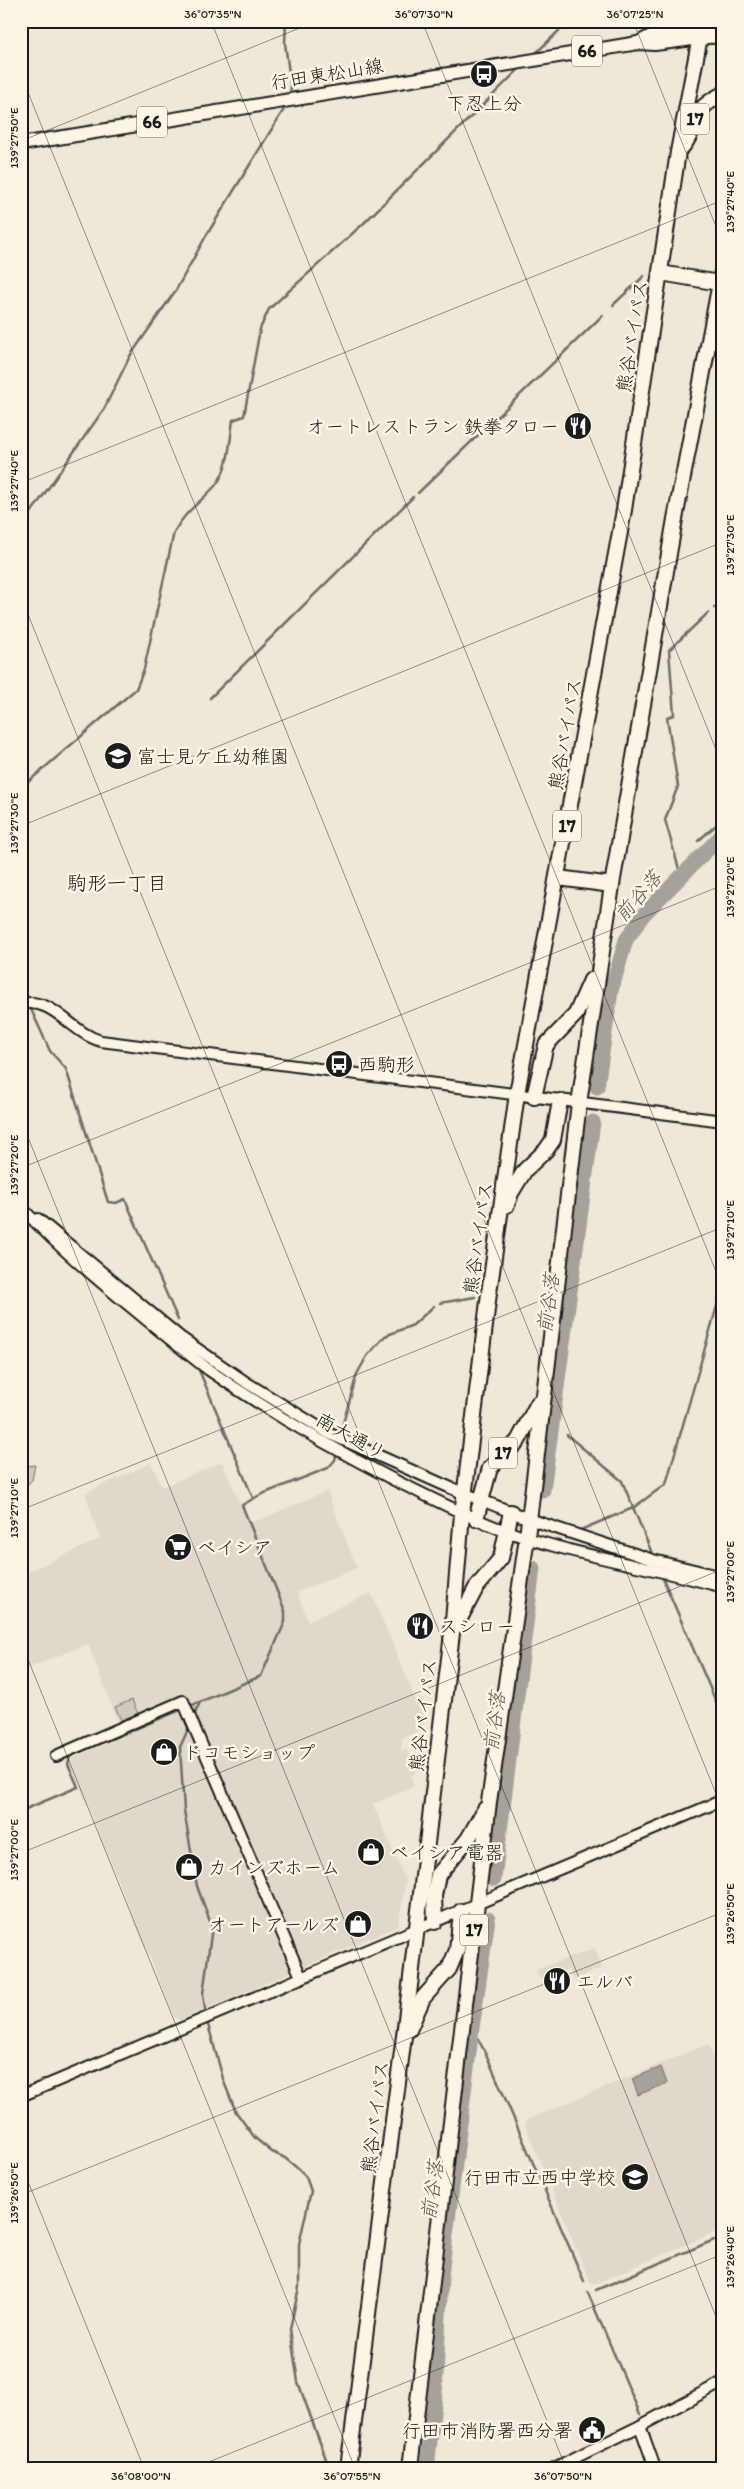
<svg xmlns="http://www.w3.org/2000/svg" width="744" height="2489" font-family="Itim,'Klee One',sans-serif">
<style>
.built{fill:#ded9cb}
.green{fill:#cfcabd;stroke:#76736c}
.water{fill:#a7a299;stroke:#6f6c67}
.lines{fill:none;stroke-linecap:round;stroke-linejoin:round}
.stream{stroke:#6f6c67;stroke-width:2.5}
.river{stroke:#a7a299;stroke-width:15}
.tertiary-casing{stroke:#1c1c1c;stroke-width:14}
.primary-casing{stroke:#1c1c1c;stroke-width:16}
.trunk-casing{stroke:#1c1c1c;stroke-width:18}
.tertiary{stroke:#fcf5e5;stroke-width:10}
.primary{stroke:#fcf5e5;stroke-width:12}
.trunk{stroke:#fcf5e5;stroke-width:14}
.ticks{fill:none;stroke:#1c1c1c;stroke-width:1;stroke-opacity:0.45}
.labels{text-anchor:middle;dominant-baseline:central;stroke-width:5;stroke-linejoin:round;paint-order:stroke}
.shield{fill:#fcf5e5;stroke:#5f5d58;stroke-width:1}
.shield-label{font-size:18px;font-weight:bold;fill:#1c1c1c}
.street-label{font-size:19px;fill:#1c1c1c;stroke:#fcf5e5}
.poi-label{font-size:19px;fill:#1c1c1c;stroke:#fcf5e5;text-anchor:start}
.neighbourhood-label{font-size:20px;fill:#1c1c1c;stroke:#fcf5e5}
.water-label{font-size:20px;font-style:italic;fill:#5b5854;stroke:#fcf5e5}
.neatline{fill:none;stroke:#1c1c1c;stroke-width:2}
.ticks-label{font-size:12px;text-anchor:middle;fill:#1c1c1c}
</style>
<rect width="100%" height="100%" fill="#eee8d9"/>
<filter id="ink" filterUnits="userSpaceOnUse"><feTurbulence type="fractalNoise" baseFrequency=".02" numOctaves="2"/><feDisplacementMap in="SourceGraphic" scale="10" xChannelSelector="R" yChannelSelector="G"/><feConvolveMatrix kernelMatrix="1 2 1 2 8 2 1 2 1" color-interpolation-filters="sRGB"/></filter>
<g filter="url(#ink)">
<!-- built -->
<g class="built">
<path d="M 222,1462 L 249,1524 L 327,1491 L 357,1568 L 297,1592 L 308,1621 L 371,1593 L 423,1717 L 417,1719 L 421,1730 L 402,1738 L 401,1752 L 407,1750 L 416,1773 L 411,1776 L 414,1786 L 373,1804 L 406,1881 L 398,1926 L 180,2020 L 174,2017 L 70,1764 L 73,1758 L 123,1736 L 88,1644 L 26,1669 L 21,1667 L 21,1575 L 100,1539 L 85,1493 L 151,1463 L 162,1487 Z"/>
<path d="M 595,1948 L 602,1968 L 573,1980 L 569,1970 L 541,1980 L 535,1970 Z"/>
<path d="M 708,2044 L 723,2082 L 723,2229 L 594,2284 L 590,2282 L 525,2125 L 527,2120 Z"/>
</g>
<!-- green -->
<g class="green">
<path d="M 35,1465 L 32,1480 L 21,1491 L 21,1467 Z"/>
<path d="M 132,1700 L 138,1714 L 121,1720 L 115,1707 Z"/>
</g>
<!-- water -->
<path class="water" d="M 661,2067 L 667,2083 L 638,2095 L 632,2079 Z"/>
<g class="lines">
<!-- stream -->
<g class="stream">
<path d="M 286,21 L 285,43 L 291,88 L 289,95"/>
<path d="M 534,55 L 569,21"/>
<path d="M 613,305 L 644,276"/>
<path d="M 418,493 L 603,315"/>
<path d="M 21,527 L 104,409 L 130,356 L 176,290 L 206,236 L 286,106"/>
<path d="M 714,608 L 723,600"/>
<path d="M 210,698 L 413,497"/>
<path d="M 21,788 L 136,689 L 144,669 L 174,532 C 187,509 199,504 215,486 C 229,470 230,441 233,420 L 244,416 L 260,329 L 269,309 L 364,223 L 521,67"/>
<path d="M 698,841 L 723,819"/>
<path d="M 681,876 L 665,820 L 678,786 L 667,717 L 674,715 L 669,650 L 708,613"/>
<path d="M 21,988 L 27,1000"/>
<path d="M 30,1007 L 50,1051 L 66,1069 L 108,1202 L 116,1203 L 125,1199 L 178,1320"/>
<path d="M 566,1259 L 574,1256"/>
<path d="M 440,1303 L 475,1297"/>
<path d="M 199,1370 L 253,1498"/>
<path d="M 340,1434 L 357,1374 L 367,1356 L 385,1336 L 413,1325 L 434,1306"/>
<path d="M 567,1435 L 622,1481 L 654,1558"/>
<path d="M 578,1531 L 633,1508 L 666,1484 L 723,1285"/>
<path d="M 661,1574 L 723,1718"/>
<path d="M 188,1707 L 261,1676 L 285,1622 L 285,1611 L 242,1505 L 260,1495 L 328,1468 L 335,1460 L 337,1452"/>
<path d="M 194,1716 L 200,1702"/>
<path d="M 190,1725 L 180,1747 L 184,1810 L 197,1886 L 212,1927 L 203,1994 L 206,2016"/>
<path d="M 21,1811 L 78,1787 L 68,1764 L 70,1756 L 183,1709"/>
<path d="M 207,2021 L 224,2082 L 236,2112 L 255,2138 L 272,2152 L 285,2158 L 297,2168 L 306,2177 L 311,2191 L 299,2244 L 299,2287 L 290,2329 L 298,2382 L 326,2459"/>
<path d="M 472,2028 L 486,2054 L 584,2281"/>
<path d="M 596,2290 L 714,2240"/>
<path d="M 588,2293 L 640,2414"/>
</g>
<!-- river -->
<g class="river">
<path d="M 597,1087 L 611,991 L 626,940 L 644,914 L 723,834"/>
<path d="M 543,1490 L 593,1122"/>
<path d="M 494,1879 L 533,1568"/>
<path d="M 427,2468 L 435,2395 L 441,2275 L 472,2028 L 488,1919"/>
</g>
<!-- tertiary casing -->
<g class="tertiary-casing">
<g id="tertiary">
<path d="M 21,1004 C 53,996 71,1033 101,1041 L 723,1121"/>
<path d="M 21,1207 C 56,1245 95,1278 136,1311 C 160,1331 184,1351 209,1370 C 269,1412 333,1449 398,1482 C 434,1499 469,1518 506,1531 C 577,1556 651,1567 723,1587"/>
<path d="M 38,1219 L 180,1337 L 247,1383 L 330,1434 L 451,1488 L 529,1519 L 653,1560 L 723,1577"/>
<path d="M 56,1756 L 183,1701 L 301,1977"/>
<path d="M 21,2096 L 723,1800"/>
<path d="M 640,2426 L 655,2468"/>
<path d="M 554,2468 L 640,2426 L 723,2382"/>
</g>
</g>
<!-- primary casing -->
<g class="primary-casing">
<g id="primary">
<path d="M 638,43 L 653,35 L 710,26"/>
<path d="M 21,144 L 638,43 L 655,44 L 723,35"/>
</g>
</g>
<!-- trunk casing -->
<g class="trunk-casing">
<g id="trunk">
<path d="M 714,36 L 717,21"/>
<path d="M 683,146 C 702,121 687,112 723,94"/>
<path d="M 661,273 L 719,283"/>
<path d="M 558,878 L 612,885"/>
<path d="M 534,1097 L 546,1045 L 576,1014 L 591,980"/>
<path d="M 507,1205 L 511,1193 L 525,1170 L 546,1150 L 553,1140 L 560,1101"/>
<path d="M 476,1519 L 490,1468 L 518,1441 L 538,1403"/>
<path d="M 456,1626 L 476,1588 L 501,1558 L 511,1512"/>
<path d="M 435,1922 L 434,1896 L 438,1875 L 468,1839 L 485,1809"/>
<path d="M 409,2030 L 423,1998 L 449,1969 L 457,1950 L 461,1911"/>
<path d="M 348,2468 L 404,2036 L 452,1633 L 462,1514 L 489,1293 L 517,1094 L 624,510 L 678,152 L 703,21"/>
<path d="M 410,2468 L 489,1802 L 527,1537 L 579,1103 L 613,879 L 675,519 L 723,267"/>
</g>
</g>
<!-- tertiary -->
<use href="#tertiary" class="tertiary"/>
<!-- primary -->
<use href="#primary" class="primary"/>
<!-- trunk -->
<use href="#trunk" class="trunk"/>
</g>
</g>
<!-- ticks -->
<path class="ticks" d="M 211,21 L 723,1289M 422,21 L 723,767M 633,21 L 723,244M 21,75 L 723,1811M 21,141 L 317,21M 21,483 L 723,200M 21,597 L 723,2334M 21,826 L 723,542M 21,1120 L 566,2468M 21,1168 L 723,885M 21,1510 L 723,1227M 21,1642 L 355,2468M 21,1853 L 723,1569M 21,2164 L 144,2468M 21,2195 L 723,1912M 194,2468 L 723,2254"/>
<!-- icons -->
<defs>
<g id="bus-disc" transform="scale(1.4375)"><circle r="9.5" fill="#1c1c1c" stroke="#fcf5e5"/><path d="M-5-6H5V4H4V6H2V4H-2V6H-4V4H-5ZM-3.5-4V0h7V-4ZM-3.5 1.2v1.5H-2V1.2ZM2 1.2v1.5H3.5V1.2Z" fill="#fff"/></g>
<g id="restaurant-disc" transform="scale(1.4375)"><circle r="9.5" fill="#1c1c1c" stroke="#fcf5e5"/><path d="M-5-6h1v4h1v-4h1v4h1v-4h1v5L-1.5 .5V6h-2V.5L-5-1ZM5-6V6H3V1.5H1.5Q1.5-4 5-6Z" fill="#fff"/></g>
<g id="school-disc" transform="scale(1.4375)"><circle r="9.5" fill="#1c1c1c" stroke="#fcf5e5"/><path d="M0-5L7-2L0 1L-7-2ZM-4 1L0 2.5L4 1V4Q0 6-4 4Z" fill="#fff"/></g>
<g id="supermarket-disc" transform="scale(1.4375)"><circle r="9.5" fill="#1c1c1c" stroke="#fcf5e5"/><path d="M-6-5.5h2.5l.6 2H6L4.5 2H-2.5L-4.4-4H-6ZM-1.5 3.2a1.3 1.3 0 1 0 .1 0ZM3 3.2a1.3 1.3 0 1 0 .1 0Z" fill="#fff"/></g>
<g id="shop-disc" transform="scale(1.4375)"><circle r="9.5" fill="#1c1c1c" stroke="#fcf5e5"/><path d="M-5-2.5h2.3a2.7 3.5 0 0 1 5.4 0H5L5.5 6h-11ZM-1.5-2.5h3a1.5 2.3 0 0 0-3 0Z" fill="#fff"/></g>
<g id="civic-disc" transform="scale(1.4375)"><circle r="9.5" fill="#1c1c1c" stroke="#fcf5e5"/><path d="M-.6-6.5H3V-4.5H.6V-3L4-1V1h2V6H-6V1h2V-1L-.6-3ZM-1.2 2.5V6h2.4V2.5Z" fill="#fff"/></g>
</defs>
<g fill-rule="evenodd">
<use href="#bus-disc" x="484" y="74"/>
<use href="#restaurant-disc" x="578" y="426"/>
<use href="#school-disc" x="118" y="756"/>
<use href="#bus-disc" x="339" y="1064"/>
<use href="#supermarket-disc" x="178" y="1547"/>
<use href="#restaurant-disc" x="420" y="1626"/>
<use href="#shop-disc" x="164" y="1752"/>
<use href="#shop-disc" x="371" y="1852"/>
<use href="#shop-disc" x="189" y="1867"/>
<use href="#shop-disc" x="358" y="1924"/>
<use href="#restaurant-disc" x="557" y="1981"/>
<use href="#school-disc" x="635" y="2177"/>
<use href="#civic-disc" x="592" y="2430"/>
</g>
<g class="labels">
<!-- shield labels -->
<g class="shield">
<rect x="572" y="35.5" width="30" height="31" rx="4"/>
<rect x="681" y="103.5" width="28" height="31" rx="4"/>
<rect x="137" y="106.5" width="30" height="31" rx="4"/>
<rect x="553" y="810.5" width="28" height="31" rx="4"/>
<rect x="489" y="1437.5" width="28" height="31" rx="4"/>
<rect x="460" y="1914.5" width="28" height="31" rx="4"/>
</g>
<g class="shield-label">
<text x="587" y="51">66</text>
<text x="695" y="119">17</text>
<text x="152" y="122">66</text>
<text x="567" y="826">17</text>
<text x="503" y="1453">17</text>
<text x="474" y="1930">17</text>
</g>
<!-- street labels -->
<g class="street-label">
<text transform="translate(327 74) rotate(-9)">行田東松山線</text>
<text transform="translate(632 336) rotate(-81)">熊谷バイパス</text>
<text transform="translate(565 734) rotate(-80)">熊谷バイパス</text>
<text transform="translate(478 1238) rotate(-82)">熊谷バイパス</text>
<text transform="translate(351 1436) rotate(29)">南大通り</text>
<text transform="translate(423 1715) rotate(-83)">熊谷バイパス</text>
<text transform="translate(375 2117) rotate(-83)">熊谷バイパス</text>
</g>
<!-- poi labels -->
<g class="poi-label">
<text x="484" y="103" text-anchor="middle">下忍上分</text>
<text x="559" y="426" text-anchor="end">オートレストラン 鉄拳タロー</text>
<text x="137" y="756">富士見ケ丘幼稚園</text>
<text x="358" y="1064">西駒形</text>
<text x="197" y="1547">ベイシア</text>
<text x="439" y="1626">スシロー</text>
<text x="183" y="1752">ドコモショップ</text>
<text x="390" y="1852">ベイシア電器</text>
<text x="208" y="1867">カインズホーム</text>
<text x="339" y="1924" text-anchor="end">オートアールズ</text>
<text x="576" y="1981">エルバ</text>
<text x="616" y="2177" text-anchor="end">行田市立西中学校</text>
<text x="573" y="2430" text-anchor="end">行田市消防署西分署</text>
</g>
<!-- neighbourhood labels -->
<g class="neighbourhood-label">
<text x="117" y="883">駒形一丁目</text>
</g>
<!-- water labels -->
<g class="water-label">
<text transform="translate(638 896) rotate(-49)">前谷落</text>
<text transform="translate(548 1303) rotate(-82)">前谷落</text>
<text transform="translate(494 1721) rotate(-83)">前谷落</text>
<text transform="translate(432 2190) rotate(-82)">前谷落</text>
</g>
</g>
<!-- margin -->
<rect width="744" height="2489" fill="none" stroke="#fcf5e5" stroke-width="55"/>
<rect x="28" y="28" width="688" height="2434" class="neatline"/>
<g class="ticks-label">
<text x="213" y="18">36°07'35"N</text>
<text x="424" y="18">36°07'30"N</text>
<text x="635" y="18">36°07'25"N</text>
<text transform="translate(14 138) rotate(-90)" y="4">139°27'50"E</text>
<text transform="translate(730 202) rotate(-90)" y="4">139°27'40"E</text>
<text transform="translate(14 481) rotate(-90)" y="4">139°27'40"E</text>
<text transform="translate(730 545) rotate(-90)" y="4">139°27'30"E</text>
<text transform="translate(14 823) rotate(-90)" y="4">139°27'30"E</text>
<text transform="translate(730 887) rotate(-90)" y="4">139°27'20"E</text>
<text transform="translate(14 1165) rotate(-90)" y="4">139°27'20"E</text>
<text transform="translate(730 1230) rotate(-90)" y="4">139°27'10"E</text>
<text transform="translate(14 1508) rotate(-90)" y="4">139°27'10"E</text>
<text transform="translate(730 1572) rotate(-90)" y="4">139°27'00"E</text>
<text transform="translate(14 1850) rotate(-90)" y="4">139°27'00"E</text>
<text transform="translate(730 1914) rotate(-90)" y="4">139°26'50"E</text>
<text transform="translate(14 2193) rotate(-90)" y="4">139°26'50"E</text>
<text transform="translate(730 2257) rotate(-90)" y="4">139°26'40"E</text>
<text x="141" y="2480">36°08'00"N</text>
<text x="352" y="2480">36°07'55"N</text>
<text x="563" y="2480">36°07'50"N</text>
</g>
</svg>
